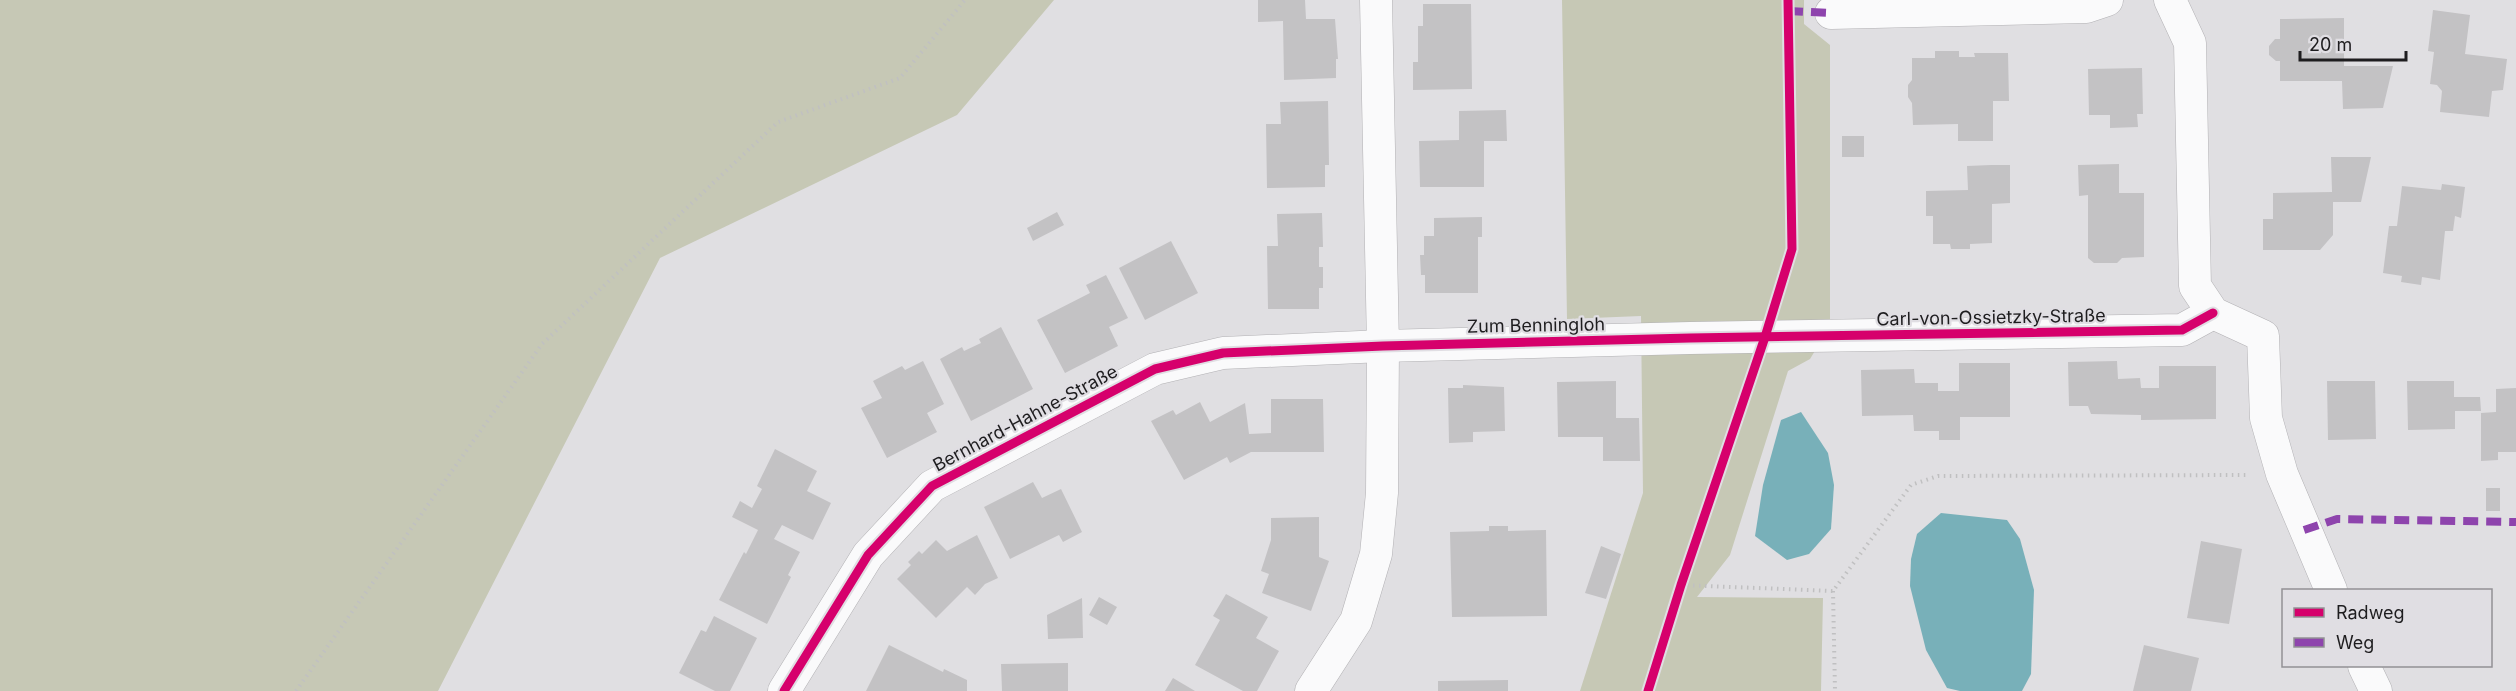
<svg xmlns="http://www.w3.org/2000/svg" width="2516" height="691" font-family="Inter,sans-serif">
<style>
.green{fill:#c6c8b5}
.water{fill:#78b0b9}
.building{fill:#c3c2c4}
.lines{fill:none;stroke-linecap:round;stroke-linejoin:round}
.minor-casing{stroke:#b2b1b4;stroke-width:33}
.path{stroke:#c0c0c1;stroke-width:4;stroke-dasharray:1.5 4.5;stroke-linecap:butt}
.minor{stroke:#fafafb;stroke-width:32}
.quiet{stroke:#8e44ad;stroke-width:8;stroke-dasharray:15 8;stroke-linecap:butt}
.cycleway-casing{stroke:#e0dee3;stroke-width:13}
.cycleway{stroke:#d6006c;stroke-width:9}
.labels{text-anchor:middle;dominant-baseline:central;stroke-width:4.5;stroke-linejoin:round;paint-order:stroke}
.street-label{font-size:18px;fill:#1e1d1f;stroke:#e0dee3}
</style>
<rect width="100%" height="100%" fill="#e0dfe2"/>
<!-- green -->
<g class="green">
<path d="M 0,0 L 1054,0 L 957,115 L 660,258 L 438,691 L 0,691 Z"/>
<path d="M 1562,0 L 1804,0 L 1804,24 L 1830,45 L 1830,326 L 1810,359 L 1788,371 L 1730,555 L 1697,597 L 1823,598 L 1821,691 L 1580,691 L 1643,493 L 1641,316 L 1567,319 Z"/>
</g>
<!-- water -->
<g class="water">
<path d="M 1801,412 L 1828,453 L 1834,485 L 1831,529 L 1809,554 L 1787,560 L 1755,536 L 1763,485 L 1781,420 Z"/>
<path d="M 1941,513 L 2007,520 L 2020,539 L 2034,590 L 2031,674 L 2022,691 L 1960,691 L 1947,688 L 1926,650 L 1910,586 L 1911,559 L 1917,534 Z"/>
</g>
<!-- building -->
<g class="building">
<path d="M 1258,0 L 1305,0 L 1306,19 L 1335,19 L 1338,59 L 1336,59 L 1336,78 L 1284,80 L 1283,21 L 1258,22 Z"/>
<path d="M 1423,4 L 1471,4 L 1472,89 L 1413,90 L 1413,62 L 1418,62 L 1418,26 L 1423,26 Z"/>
<path d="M 2433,10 L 2470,15 L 2465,54 L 2507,59 L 2503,90 L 2492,91 L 2489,117 L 2440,112 L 2442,91 L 2437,85 L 2430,84 L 2434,52 L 2428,51 Z"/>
<path d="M 2344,18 L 2344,66 L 2393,66 L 2383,108 L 2343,109 L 2342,81 L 2280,81 L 2280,61 L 2276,61 L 2269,55 L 2269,46 L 2275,39 L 2280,39 L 2280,19 Z"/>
<path d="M 1935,51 L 1959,51 L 1959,57 L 1975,57 L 1974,53 L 2008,53 L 2009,101 L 1993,101 L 1993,141 L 1958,141 L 1958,124 L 1913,125 L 1912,103 L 1908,97 L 1908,85 L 1912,80 L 1912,58 L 1935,58 Z"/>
<path d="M 2142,68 L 2143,114 L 2137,114 L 2138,127 L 2110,128 L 2110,115 L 2089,115 L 2088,69 Z"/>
<path d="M 1328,101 L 1329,165 L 1325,165 L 1325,187 L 1267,188 L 1266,124 L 1281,124 L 1280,102 Z"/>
<path d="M 1506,110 L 1507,141 L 1484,141 L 1484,187 L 1420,187 L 1419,141 L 1459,140 L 1459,111 Z"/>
<rect x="1842" y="136" width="22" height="21"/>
<path d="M 2331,157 L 2371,157 L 2361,202 L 2333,202 L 2333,235 L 2320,250 L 2263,250 L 2263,219 L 2273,219 L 2273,193 L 2332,192 Z"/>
<path d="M 2119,164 L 2119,193 L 2144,193 L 2144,257 L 2122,258 L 2117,263 L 2094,263 L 2088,258 L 2088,195 L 2079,196 L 2078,165 Z"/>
<path d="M 1991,165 L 2010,165 L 2010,203 L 1992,204 L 1992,243 L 1970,244 L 1970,249 L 1951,249 L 1950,244 L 1933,244 L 1933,216 L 1926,216 L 1926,191 L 1968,190 L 1967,166 Z"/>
<path d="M 2442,184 L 2465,187 L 2461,218 L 2455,216 L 2453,231 L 2445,231 L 2440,280 L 2422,277 L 2421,285 L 2401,282 L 2402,276 L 2383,273 L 2389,226 L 2397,226 L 2402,186 L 2441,190 Z"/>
<path d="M 1057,212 L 1064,225 L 1033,241 L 1027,228 Z"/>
<path d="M 1322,213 L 1323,247 L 1319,247 L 1319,267 L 1323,267 L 1323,288 L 1319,288 L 1319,309 L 1268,309 L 1267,246 L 1278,246 L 1277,214 Z"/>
<path d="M 1482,217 L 1482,237 L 1478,237 L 1478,293 L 1425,293 L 1425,275 L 1421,275 L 1420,255 L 1424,255 L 1424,236 L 1434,236 L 1434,218 Z"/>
<path d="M 1171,241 L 1198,293 L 1145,320 L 1119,268 Z"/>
<path d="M 1106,275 L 1128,318 L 1109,327 L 1118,346 L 1065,373 L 1037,320 L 1090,293 L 1086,285 Z"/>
<path d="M 1001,327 L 1033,389 L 971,421 L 940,359 L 962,347 L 964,351 L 981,343 L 979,339 Z"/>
<path d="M 923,361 L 944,404 L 927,413 L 937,432 L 887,458 L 861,408 L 882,398 L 873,381 L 902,366 L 905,370 Z"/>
<path d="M 2117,361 L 2118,379 L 2140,378 L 2141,388 L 2159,388 L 2159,366 L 2216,366 L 2216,419 L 2141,420 L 2141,415 L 2091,414 L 2088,406 L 2069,406 L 2068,362 Z"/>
<path d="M 1959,363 L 2010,363 L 2010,417 L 1960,417 L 1960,440 L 1939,440 L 1939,431 L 1914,431 L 1913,415 L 1862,416 L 1861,370 L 1914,369 L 1915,383 L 1938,383 L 1938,391 L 1959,391 Z"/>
<path d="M 1616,381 L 1616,418 L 1639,418 L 1640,461 L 1603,461 L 1603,437 L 1558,437 L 1557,382 Z"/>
<path d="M 2327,381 L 2375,381 L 2376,439 L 2328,440 Z"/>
<path d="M 2407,381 L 2454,381 L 2454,397 L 2480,397 L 2481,411 L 2455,411 L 2455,429 L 2408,430 Z"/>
<path d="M 1463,385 L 1504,387 L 1505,431 L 1473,432 L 1473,442 L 1449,443 L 1448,388 L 1463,388 Z"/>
<path d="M 2516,388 L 2516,452 L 2498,452 L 2498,460 L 2481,461 L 2481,413 L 2496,412 L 2496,389 Z"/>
<path d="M 1271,399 L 1323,399 L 1324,452 L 1251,452 L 1230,463 L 1227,457 L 1184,480 L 1151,421 L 1173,410 L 1176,415 L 1200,402 L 1210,422 L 1245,403 L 1249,434 L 1271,433 Z"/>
<path d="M 775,449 L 817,471 L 807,491 L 831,503 L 813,540 L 782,525 L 774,539 L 800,552 L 788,575 L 791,577 L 767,624 L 719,600 L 744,552 L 746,554 L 758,530 L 732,517 L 740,501 L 752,508 L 762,489 L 757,486 Z"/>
<path d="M 1033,482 L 1042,498 L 1061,489 L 1082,532 L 1063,542 L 1059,535 L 1010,559 L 984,507 Z"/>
<rect x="2486" y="488" width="14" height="23"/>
<path d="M 1319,517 L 1319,557 L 1329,561 L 1311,611 L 1262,593 L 1269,574 L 1261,571 L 1271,540 L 1271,518 Z"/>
<path d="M 1489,526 L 1508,526 L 1508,531 L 1546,530 L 1547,616 L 1452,617 L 1450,532 L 1489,531 Z"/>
<path d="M 977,535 L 998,578 L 985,584 L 975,595 L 967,587 L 936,618 L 897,579 L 911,565 L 908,562 L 919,551 L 922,554 L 936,540 L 947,551 Z"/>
<path d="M 2201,541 L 2242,549 L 2229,624 L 2187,618 Z"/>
<path d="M 1601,546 L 1621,554 L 1606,599 L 1585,593 Z"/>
<path d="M 1226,594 L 1268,617 L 1256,638 L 1279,651 L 1257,691 L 1243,691 L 1195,665 L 1220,620 L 1213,616 Z"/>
<path d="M 1099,597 L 1117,607 L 1107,625 L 1089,615 Z"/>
<path d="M 1082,598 L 1083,638 L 1048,639 L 1047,615 Z"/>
<path d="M 714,616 L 757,638 L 730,691 L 715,691 L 679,673 L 701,630 L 706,632 Z"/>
<path d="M 889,645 L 943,672 L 944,669 L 967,680 L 967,691 L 866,691 Z"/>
<path d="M 2144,645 L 2199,658 L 2191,691 L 2133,691 Z"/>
<path d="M 1068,663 L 1068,691 L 1002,691 L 1001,664 Z"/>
<path d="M 1173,678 L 1195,691 L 1165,691 Z"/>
<path d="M 1508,680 L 1508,691 L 1438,691 L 1438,681 Z"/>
</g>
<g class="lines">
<!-- minor casing -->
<g class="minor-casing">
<g id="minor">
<path d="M 2170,0 L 2190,43 L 2195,286 L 2213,313 L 2263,336 L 2266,418 L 2282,474 L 2331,590"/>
<path d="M 1831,13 L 2086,7 L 2107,0"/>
<path d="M 2364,666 L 2376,691"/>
<path d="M 784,691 L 868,555 L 932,486 L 1155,369 L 1223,353 L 1383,346 L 1690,338 L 2182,330 L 2213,313"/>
<path d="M 1311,691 L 1356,621 L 1376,554 L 1382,493 L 1383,346 L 1376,0"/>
</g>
</g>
<!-- path -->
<g class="path">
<path d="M 1681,585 L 1833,591 L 1911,485 L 1938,476 L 2246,475"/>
<path d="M 1833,591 L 1835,691"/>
<path d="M 296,691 L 542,344 L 778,122 L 900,78 L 965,0"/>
</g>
<!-- minor -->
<use href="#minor" class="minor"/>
<!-- quiet -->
<g class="quiet">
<path d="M 1788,11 L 1831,13"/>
<path d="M 2304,530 L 2337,519 L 2516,522"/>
</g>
<!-- cycleway casing -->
<g class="cycleway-casing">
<g id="cycleway">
<path d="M 784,691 L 868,555 L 932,486 L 1155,369 L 1223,353 L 1383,346 L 1690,338 L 2182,330 L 2213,313"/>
<path d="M 1648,691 L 1681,585 L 1765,337 L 1792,249 L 1788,0"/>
</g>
</g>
<!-- cycleway -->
<use href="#cycleway" class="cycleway"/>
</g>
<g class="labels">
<!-- street labels -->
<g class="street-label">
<text transform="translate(1991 317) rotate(-1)">Carl-von-Ossietzky-Straße</text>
<text transform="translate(1536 325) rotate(-1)">Zum Benningloh</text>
<text transform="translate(1025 418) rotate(-28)">Bernhard-Hahne-Straße</text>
</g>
</g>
<!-- legend -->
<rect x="2282" y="589" width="210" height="78" fill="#e0dee3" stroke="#929195" stroke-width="1.5"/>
<rect x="2294" y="608" width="30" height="9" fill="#d6006c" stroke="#929195" stroke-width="1.5"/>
<text x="2336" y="619" font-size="18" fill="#1e1d1f">Radweg</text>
<rect x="2294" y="638" width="30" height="9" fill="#8e44ad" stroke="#929195" stroke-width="1.5"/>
<text x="2336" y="649" font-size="18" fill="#1e1d1f">Weg</text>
<!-- scale -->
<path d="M2300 51v9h106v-9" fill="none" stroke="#1e1d1f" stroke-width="3"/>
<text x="2309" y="51" font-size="18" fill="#1e1d1f" stroke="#e0dee3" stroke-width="4.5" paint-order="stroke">20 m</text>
</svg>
